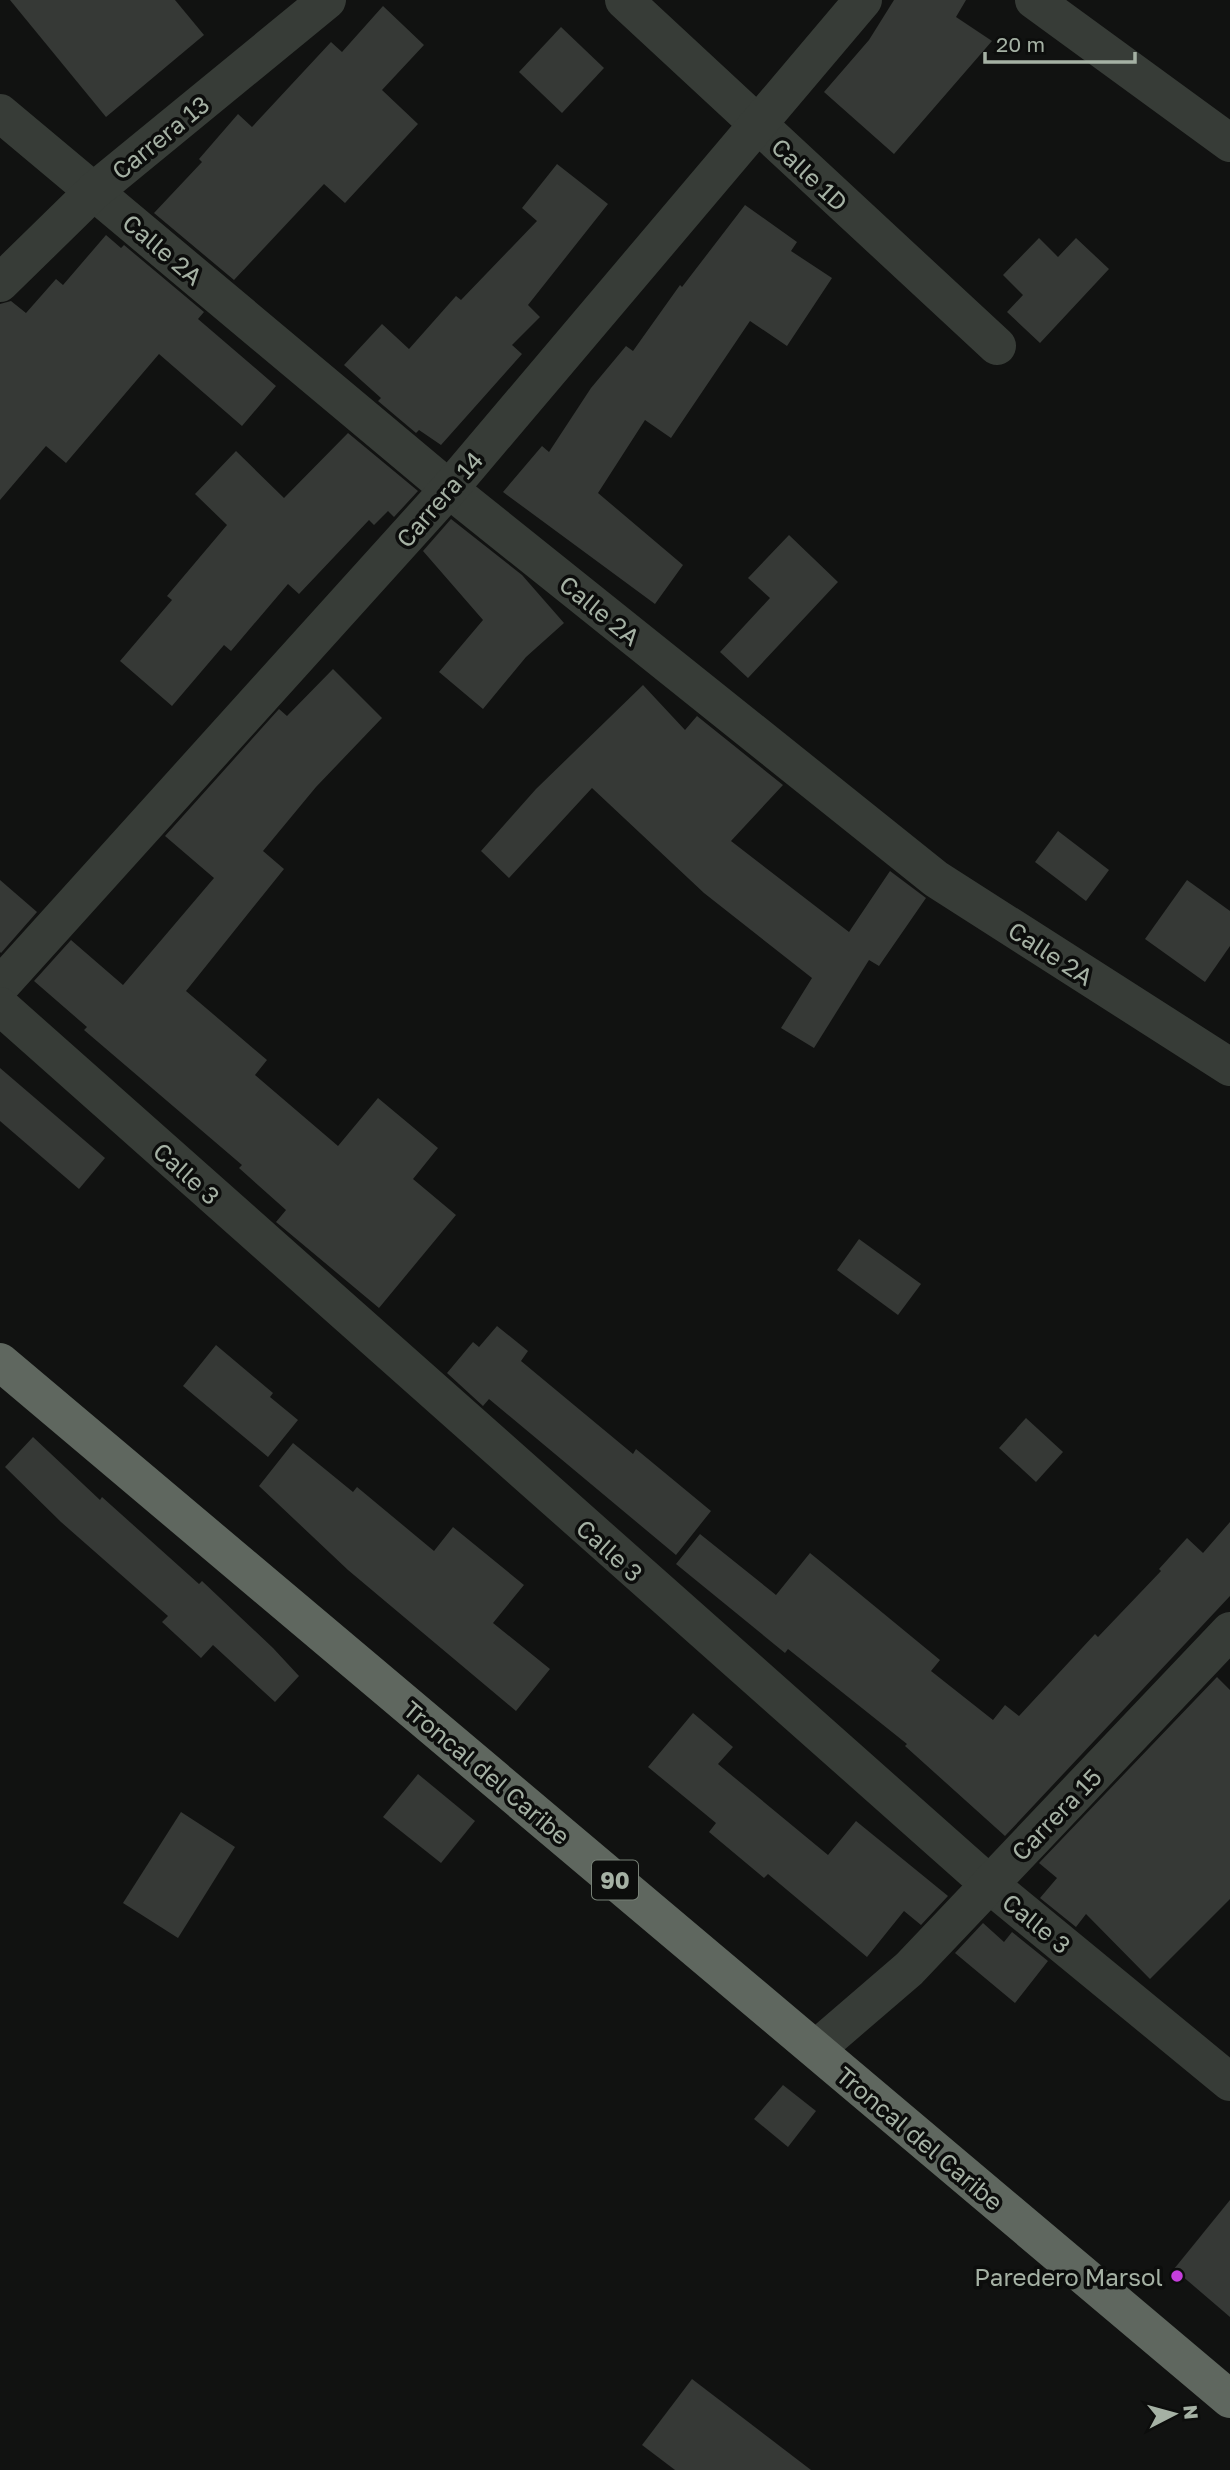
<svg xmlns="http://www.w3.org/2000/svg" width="1230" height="2470" font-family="'Golos Text',sans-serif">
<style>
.building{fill:#363936}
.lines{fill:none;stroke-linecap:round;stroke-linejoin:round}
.street{stroke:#373c37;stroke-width:38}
.highway{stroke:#5f675f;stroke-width:38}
.poi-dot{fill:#c53edc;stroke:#0c0d0c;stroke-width:2.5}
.labels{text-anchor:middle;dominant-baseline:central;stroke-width:7;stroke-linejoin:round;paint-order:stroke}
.shield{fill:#0c0d0c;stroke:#778076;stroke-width:2}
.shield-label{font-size:23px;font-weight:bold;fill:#a5b1a4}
.street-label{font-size:24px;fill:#a5b1a4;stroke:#0c0d0c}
.poi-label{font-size:24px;fill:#a5b1a4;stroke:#0c0d0c;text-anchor:end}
</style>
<rect width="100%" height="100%" fill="#111211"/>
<!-- building -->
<g class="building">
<path d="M 10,0 L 175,0 L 204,35 L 106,117 Z"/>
<path d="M 894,0 L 966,0 L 956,17 L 992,41 L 894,154 L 824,92 L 869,40 Z"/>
<path d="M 383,6 L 424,45 L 382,90 L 418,124 L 345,203 L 324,184 L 234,280 L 154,213 L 202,162 L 199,159 L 238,114 L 252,127 L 331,42 L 342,52 Z"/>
<path d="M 561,27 L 604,68 L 562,113 L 519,72 Z"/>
<path d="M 557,164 L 608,204 L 528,305 L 540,317 L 512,345 L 522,354 L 441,445 L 419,430 L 416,433 L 378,401 L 381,398 L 344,365 L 382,324 L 409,349 L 456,296 L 461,300 L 537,221 L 522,208 Z"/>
<path d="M 745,205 L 797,242 L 791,251 L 832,278 L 787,346 L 750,321 L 671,438 L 645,420 L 598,493 L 683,565 L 655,604 L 503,492 L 542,446 L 549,452 L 591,388 L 626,346 L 633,351 L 680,285 L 682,287 Z"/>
<path d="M 106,235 L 121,248 L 124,245 L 204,312 L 198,319 L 276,386 L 242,426 L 159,354 L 66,463 L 46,446 L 0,500 L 0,304 L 11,301 L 26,313 L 56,279 L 63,285 Z"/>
<path d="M 1039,238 L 1058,257 L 1076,238 L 1109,269 L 1040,343 L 1007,312 L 1023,295 L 1003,275 Z"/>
<path d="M 348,433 L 418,491 L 394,517 L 388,511 L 374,525 L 369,520 L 299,594 L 288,584 L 231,651 L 224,645 L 172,706 L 120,661 L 172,600 L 167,596 L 227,525 L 195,494 L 236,451 L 284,498 Z"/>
<path d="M 451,519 L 522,575 L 564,623 L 526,657 L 483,709 L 439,672 L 483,620 L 423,551 Z"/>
<path d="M 789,535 L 838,582 L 748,678 L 720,652 L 770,598 L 748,578 Z"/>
<path d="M 333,669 L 382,718 L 316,787 L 263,851 L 284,869 L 186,991 L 267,1060 L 255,1075 L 338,1146 L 378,1098 L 438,1148 L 413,1179 L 456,1215 L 379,1308 L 276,1222 L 286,1210 L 239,1168 L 242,1165 L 84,1030 L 87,1027 L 34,981 L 71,940 L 123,985 L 214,878 L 165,836 L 279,709 L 287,716 Z"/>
<path d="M 643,685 L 685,730 L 697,716 L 783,785 L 731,841 L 849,932 L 890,871 L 926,898 L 879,966 L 869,960 L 814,1048 L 781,1028 L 812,978 L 704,893 L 592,788 L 509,878 L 481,851 L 536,789 Z"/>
<path d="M 1058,831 L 1109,870 L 1086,901 L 1035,862 Z"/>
<path d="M 0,880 L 37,912 L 1,953 L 0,952 Z"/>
<path d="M 1187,880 L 1230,911 L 1230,946 L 1205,982 L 1145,939 Z"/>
<path d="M 0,1068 L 105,1158 L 79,1189 L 0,1121 Z"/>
<path d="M 859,1239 L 921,1284 L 898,1315 L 837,1270 Z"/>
<path d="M 497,1326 L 528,1351 L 521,1361 L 633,1454 L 636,1449 L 711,1511 L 676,1555 L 489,1399 L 483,1406 L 447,1373 L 473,1342 L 479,1347 Z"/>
<path d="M 216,1345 L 273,1393 L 270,1397 L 298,1420 L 268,1457 L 183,1386 Z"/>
<path d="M 1026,1418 L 1063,1452 L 1036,1482 L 999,1448 Z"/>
<path d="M 33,1437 L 100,1500 L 102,1497 L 199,1584 L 202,1581 L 273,1648 L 299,1676 L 275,1702 L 213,1645 L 201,1658 L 162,1622 L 168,1616 L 61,1522 L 5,1467 Z"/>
<path d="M 293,1443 L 353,1492 L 357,1487 L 434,1551 L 453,1527 L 524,1585 L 493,1623 L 550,1669 L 516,1711 L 348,1570 L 259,1486 Z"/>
<path d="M 1230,1522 L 1230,1596 L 1005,1836 L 905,1746 L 907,1744 L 788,1649 L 785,1653 L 676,1564 L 700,1534 L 776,1595 L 810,1553 L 940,1660 L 931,1671 L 993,1720 L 1005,1705 L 1019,1716 L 1095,1634 L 1098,1637 L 1161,1571 L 1159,1569 L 1187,1538 L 1203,1553 Z"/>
<path d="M 1217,1677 L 1230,1690 L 1230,1899 L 1150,1979 L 1086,1914 L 1076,1927 L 1040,1898 L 1057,1878 L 1039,1863 Z"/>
<path d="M 693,1713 L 733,1747 L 718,1764 L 828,1855 L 856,1821 L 948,1896 L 921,1925 L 904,1911 L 867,1957 L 768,1874 L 764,1878 L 709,1832 L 716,1823 L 648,1767 Z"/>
<path d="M 418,1774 L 475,1821 L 441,1863 L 383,1817 Z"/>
<path d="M 181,1812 L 235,1847 L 178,1938 L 123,1903 Z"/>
<path d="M 983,1923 L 1004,1942 L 1012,1932 L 1048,1961 L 1015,2003 L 955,1953 Z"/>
<path d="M 783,2085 L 816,2111 L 788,2147 L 754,2119 Z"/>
<path d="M 1230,2200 L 1230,2317 L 1174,2269 Z"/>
<path d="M 692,2379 L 811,2470 L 675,2470 L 642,2445 Z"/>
</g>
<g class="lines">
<!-- street -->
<g class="street">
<path d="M 624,0 L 997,346"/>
<path d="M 1034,0 L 1230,143"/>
<path d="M 0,113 L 449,489 L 936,879 L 1230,1067"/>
<path d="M 0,283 L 94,191 L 327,0"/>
<path d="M 0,986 L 449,489 L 863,0"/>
<path d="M 0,1006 L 989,1884 L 1230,2082"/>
<path d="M 816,2049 L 909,1969 L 1230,1631"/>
</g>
<!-- highway -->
<path class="highway" d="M 0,1362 L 1230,2399"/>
</g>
<!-- markers -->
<circle class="poi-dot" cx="1177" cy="2276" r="7"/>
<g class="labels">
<!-- shield labels -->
<rect class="shield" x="592" y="1860.5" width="46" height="39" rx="5"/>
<g class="shield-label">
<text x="615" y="1880">90</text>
</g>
<!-- street labels -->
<g class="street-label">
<text transform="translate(160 137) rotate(-39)">Carrera 13</text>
<text transform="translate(810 174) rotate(43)">Calle 1D</text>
<text transform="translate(163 249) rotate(40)">Calle 2A</text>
<text transform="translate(439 499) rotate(-49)">Carrera 14</text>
<text transform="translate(600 610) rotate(39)">Calle 2A</text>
<text transform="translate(1051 953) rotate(33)">Calle 2A</text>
<text transform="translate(187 1173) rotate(42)">Calle 3</text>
<text transform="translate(610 1550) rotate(42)">Calle 3</text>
<text transform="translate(487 1772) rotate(40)">Troncal del Caribe</text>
<text transform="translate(1056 1814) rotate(-46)">Carrera 15</text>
<text transform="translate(1037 1923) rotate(39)">Calle 3</text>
<text transform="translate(920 2138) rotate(40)">Troncal del Caribe</text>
</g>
<!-- poi labels -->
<g class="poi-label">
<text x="1163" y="2276">Paredero Marsol</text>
</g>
</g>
<!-- north arrow -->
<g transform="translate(1174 2414) rotate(84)" stroke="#0c0d0c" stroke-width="5" paint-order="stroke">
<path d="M0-5L12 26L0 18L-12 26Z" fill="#a5b1a4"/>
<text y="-10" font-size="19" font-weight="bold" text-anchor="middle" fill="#a5b1a4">N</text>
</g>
<!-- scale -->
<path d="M985 52v10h150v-10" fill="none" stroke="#a5b1a4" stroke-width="3.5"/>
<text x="996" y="52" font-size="21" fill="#a5b1a4" stroke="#0c0d0c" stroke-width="5" paint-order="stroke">20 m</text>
</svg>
